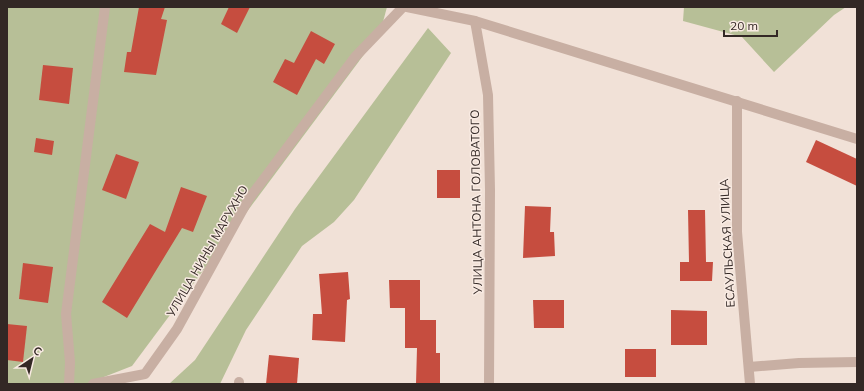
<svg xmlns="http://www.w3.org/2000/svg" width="864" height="391" font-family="Mulish,sans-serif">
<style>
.green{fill:#b7bf97}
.building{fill:#c64d3f}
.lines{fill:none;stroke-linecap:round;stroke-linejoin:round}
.lane{stroke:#c8afa3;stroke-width:10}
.street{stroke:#c8afa3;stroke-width:10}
.labels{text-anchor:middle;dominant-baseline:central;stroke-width:3;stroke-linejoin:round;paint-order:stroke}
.street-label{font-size:12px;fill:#332825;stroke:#f9ebe3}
</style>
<rect width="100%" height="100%" fill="#f1e1d7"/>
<!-- green -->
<g class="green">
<path d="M 7,7 L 387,7 L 380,33 L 132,366 L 86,384 L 7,384 Z"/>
<path d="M 684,7 L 846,7 L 834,15 L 774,72 L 742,37 L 683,21 Z"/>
<path d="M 428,28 L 451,53 L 354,200 L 334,222 L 302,246 L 246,330 L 220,384 L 169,384 L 195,360 L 295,209 Z"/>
</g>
<!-- building -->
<g class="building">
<path d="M 139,7 L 165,7 L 161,19 L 167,20 L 156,75 L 124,72 L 127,52 L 131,52 Z"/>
<path d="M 229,7 L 250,7 L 237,33 L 221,24 Z"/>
<path d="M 311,31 L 335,44 L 324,64 L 316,59 L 297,95 L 273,82 L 285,59 L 294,63 Z"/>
<path d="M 43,65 L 73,68 L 69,104 L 39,100 Z"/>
<path d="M 36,138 L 54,141 L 52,155 L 34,152 Z"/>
<path d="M 816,140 L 857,159 L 857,186 L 806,162 Z"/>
<path d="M 116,154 L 139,162 L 126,199 L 102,190 Z"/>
<rect x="437" y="170" width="23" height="28"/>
<path d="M 181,187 L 207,196 L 193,232 L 182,228 L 127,318 L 102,302 L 150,224 L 165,232 Z"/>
<path d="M 525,206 L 551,207 L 550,232 L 554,232 L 555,256 L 523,258 Z"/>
<path d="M 688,210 L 705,210 L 706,262 L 713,262 L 712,281 L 680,281 L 680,262 L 689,262 Z"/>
<path d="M 23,263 L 53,267 L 48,303 L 19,299 Z"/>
<path d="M 348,272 L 350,299 L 347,300 L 345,342 L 312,340 L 313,314 L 322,314 L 319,274 Z"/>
<path d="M 389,280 L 420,280 L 420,320 L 436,320 L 436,353 L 440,353 L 440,384 L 416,384 L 417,348 L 405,348 L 405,308 L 390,308 Z"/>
<path d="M 533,300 L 564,300 L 564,328 L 534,328 Z"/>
<path d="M 671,310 L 707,311 L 707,345 L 671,345 Z"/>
<path d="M 7,324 L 27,326 L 23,362 L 7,360 Z"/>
<rect x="625" y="349" width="31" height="28"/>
<path d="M 269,355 L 299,358 L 297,384 L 266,384 Z"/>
</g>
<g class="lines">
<!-- lane -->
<path class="lane" d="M 69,384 L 70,362 L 66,314 L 105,7"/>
<!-- street -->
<g class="street">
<path d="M 407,7 L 475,21 L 857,139"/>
<path d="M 475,21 L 488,95 L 490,190 L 489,384"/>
<path d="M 737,101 L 737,232 L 750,384"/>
<path d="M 749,367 L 799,363 L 857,362"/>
<path d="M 93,384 L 145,374 L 177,329 L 248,200 L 355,57 L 403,7"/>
<path d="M 239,384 L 239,382"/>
</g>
</g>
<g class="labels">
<!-- street labels -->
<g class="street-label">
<text transform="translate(476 202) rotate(-91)">УЛИЦА АНТОНА ГОЛОВАТОГО</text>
<text transform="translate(727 243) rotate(-93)">ЕСАУЛЬСКАЯ УЛИЦА</text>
<text transform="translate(207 251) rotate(-60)">УЛИЦА НИНЫ МАРУХНО</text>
</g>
</g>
<!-- border -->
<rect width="864" height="391" fill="none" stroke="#332825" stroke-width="16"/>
<!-- north arrow -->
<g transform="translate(32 359) rotate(35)" stroke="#f9ebe3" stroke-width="3" paint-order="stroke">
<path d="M0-3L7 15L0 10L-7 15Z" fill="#332825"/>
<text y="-6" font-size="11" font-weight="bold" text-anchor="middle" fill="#332825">С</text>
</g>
<!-- scale -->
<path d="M724 30v6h53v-6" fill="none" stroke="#332825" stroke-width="2"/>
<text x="730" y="30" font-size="12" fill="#332825" stroke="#f9ebe3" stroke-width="3" paint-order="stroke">20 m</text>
</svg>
